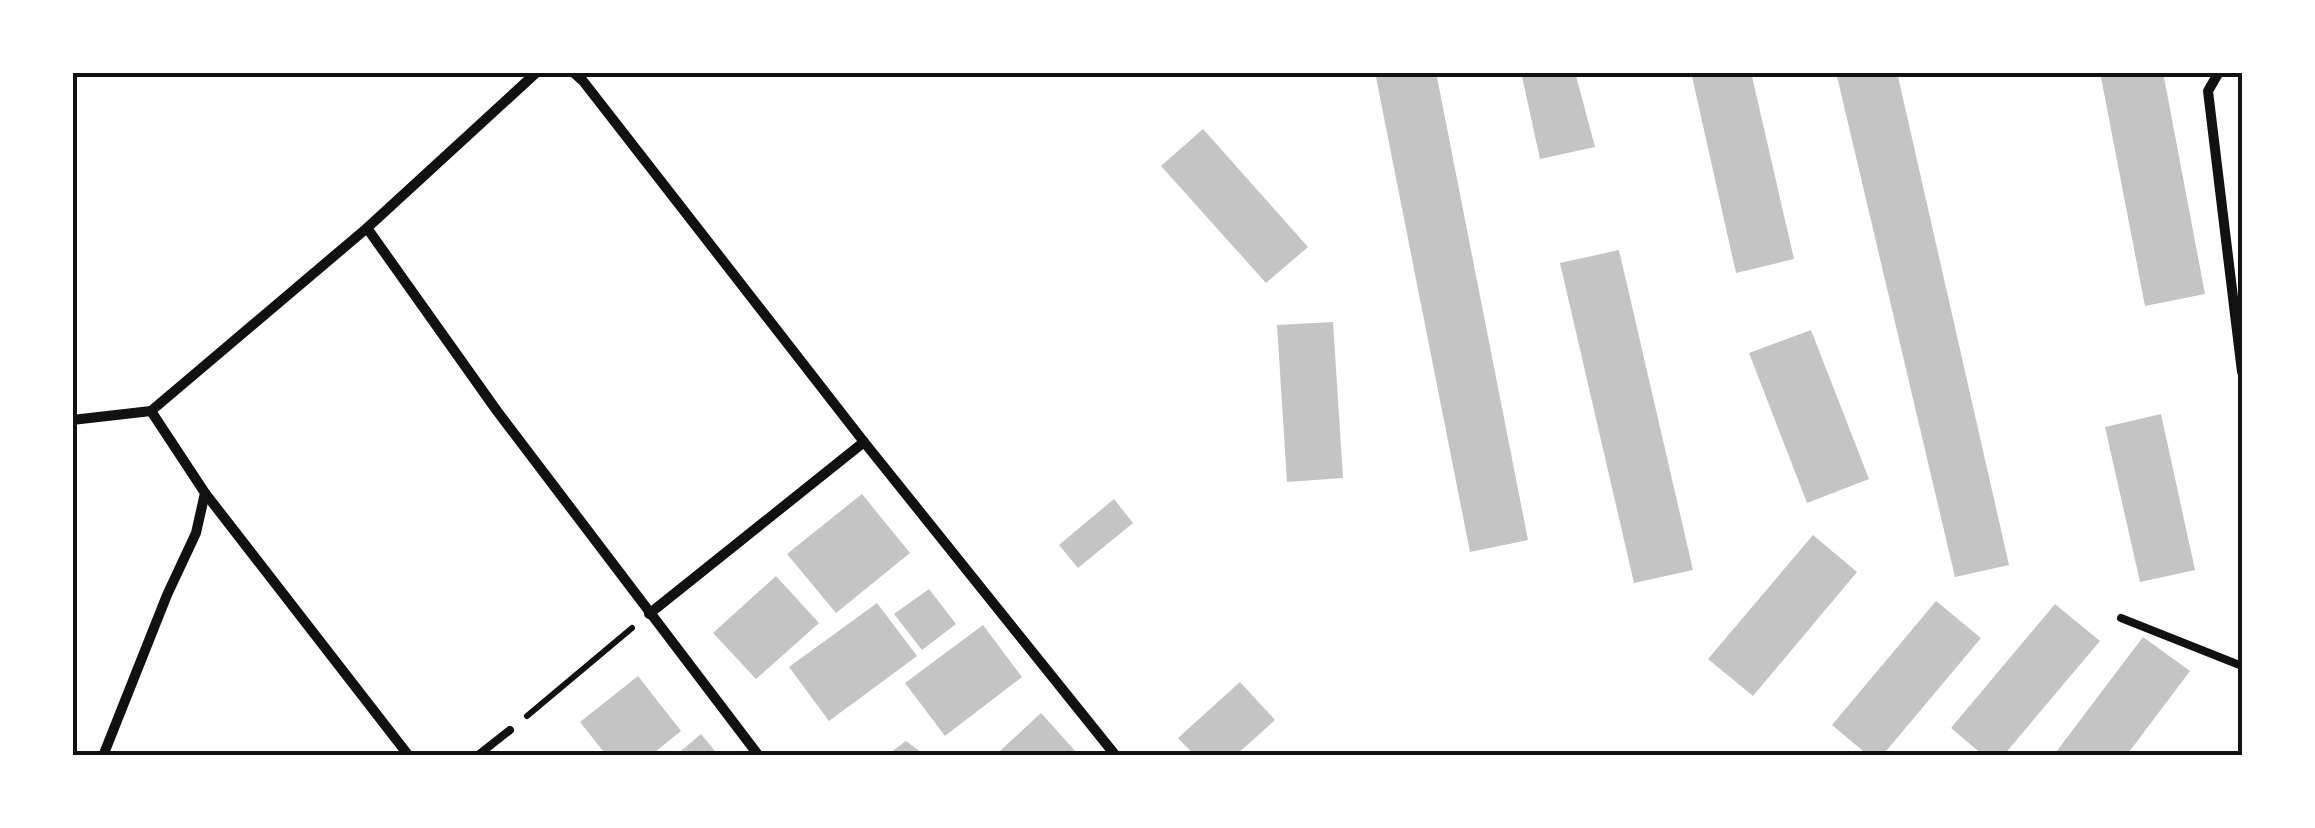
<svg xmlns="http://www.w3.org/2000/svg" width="2315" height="828" font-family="'Asap Condensed',sans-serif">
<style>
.building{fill:#c4c4c4}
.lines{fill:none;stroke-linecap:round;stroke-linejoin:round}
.path{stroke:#111;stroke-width:6}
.service{stroke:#111;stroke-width:8}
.minor{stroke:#111;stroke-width:10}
.neatline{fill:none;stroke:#111;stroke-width:4}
</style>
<rect width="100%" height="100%" fill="#fff"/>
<!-- building -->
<g class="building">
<path d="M 1375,72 L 1436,72 L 1528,540 L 1470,552 Z"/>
<path d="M 1521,72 L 1575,72 L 1595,147 L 1540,159 Z"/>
<path d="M 1691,72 L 1751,72 L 1794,259 L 1736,273 Z"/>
<path d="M 1836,72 L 1897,72 L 2009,565 L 1955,577 Z"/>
<path d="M 2100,72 L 2163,72 L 2205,294 L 2145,306 Z"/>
<path d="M 1203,129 L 1308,247 L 1266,283 L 1161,166 Z"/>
<path d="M 1619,250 L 1693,570 L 1634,583 L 1560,263 Z"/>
<path d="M 1333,322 L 1343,478 L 1287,482 L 1277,325 Z"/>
<path d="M 1811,330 L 1869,479 L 1807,503 L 1749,353 Z"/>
<path d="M 2161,414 L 2195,570 L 2140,582 L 2105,427 Z"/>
<path d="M 862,494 L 910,553 L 836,613 L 787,554 Z"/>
<path d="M 1114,499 L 1133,523 L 1078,568 L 1059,545 Z"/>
<path d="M 1813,535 L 1857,572 L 1753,696 L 1708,659 Z"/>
<path d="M 776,576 L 819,623 L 756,679 L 713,633 Z"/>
<path d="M 929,589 L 956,624 L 922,650 L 894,614 Z"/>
<path d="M 1936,601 L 1981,638 L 1882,756 L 1869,756 L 1832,725 Z"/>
<path d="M 877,603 L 917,656 L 829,721 L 789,667 Z"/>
<path d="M 2055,604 L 2100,641 L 2003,756 L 1984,756 L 1951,728 Z"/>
<path d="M 983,625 L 1022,677 L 945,736 L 905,683 Z"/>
<path d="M 2143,637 L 2190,671 L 2126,756 L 2053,756 Z"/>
<path d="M 638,676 L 681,731 L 650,756 L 607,756 L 580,722 Z"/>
<path d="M 1240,682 L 1275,720 L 1235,756 L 1195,756 L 1178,738 Z"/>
<path d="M 1041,713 L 1077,753 L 1074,756 L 1002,756 L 999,752 Z"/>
<path d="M 701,734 L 719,756 L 675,756 Z"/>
<path d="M 906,741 L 926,756 L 886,756 Z"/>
</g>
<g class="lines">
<!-- path -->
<path class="path" d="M 527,716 L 632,628"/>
<!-- service -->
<g class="service">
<path d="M 2121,618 L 2242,666"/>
<path d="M 477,756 L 510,730"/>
</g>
<!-- minor -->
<g class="minor">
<path d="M 573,72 L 583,81 L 864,442 L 1116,756"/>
<path d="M 2219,72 L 2208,91 L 2242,372"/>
<path d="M 367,228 L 497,411 L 759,756"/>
<path d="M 151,411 L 205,493 L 409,756"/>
<path d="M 72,420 L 151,411 L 367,228 L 537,72"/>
<path d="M 649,614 L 864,442"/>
<path d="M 103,756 L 167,595 L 196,533 L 205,493"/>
</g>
</g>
<!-- border -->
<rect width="2315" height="828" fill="none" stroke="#ffffff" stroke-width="150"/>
<rect x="75" y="75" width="2165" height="678" class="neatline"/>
</svg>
